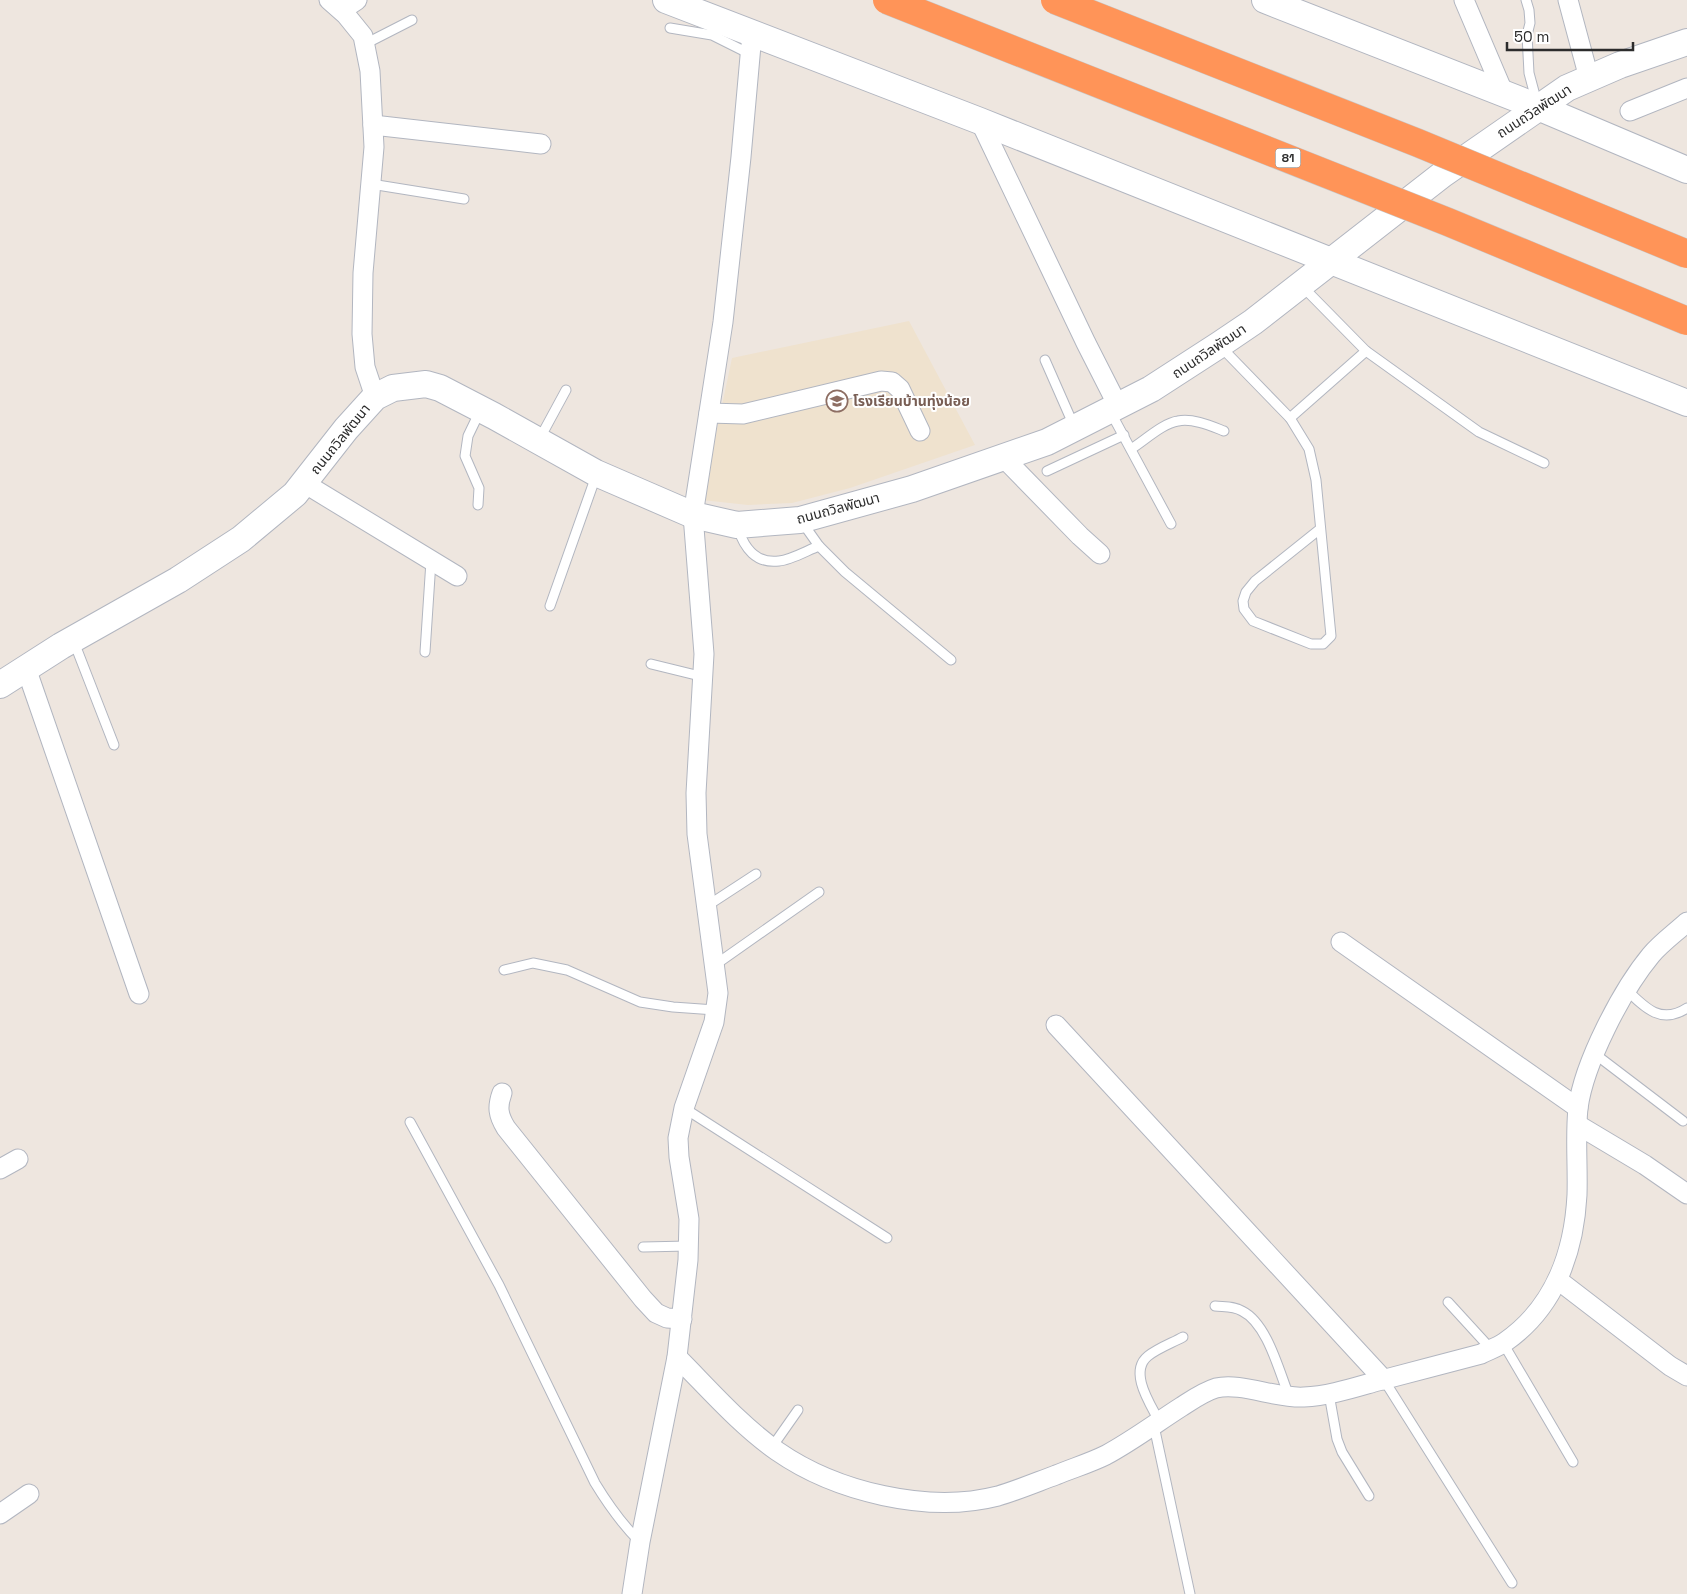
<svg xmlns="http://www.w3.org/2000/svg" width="1687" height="1594" font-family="'Space Grotesk','Noto Sans Thai',sans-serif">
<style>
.education{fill:#efe2ce}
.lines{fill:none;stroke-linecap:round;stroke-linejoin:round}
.lane-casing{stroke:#b2b6c0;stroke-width:11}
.street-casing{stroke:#b2b6c0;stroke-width:21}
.secondary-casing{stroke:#b2b6c0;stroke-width:28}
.lane{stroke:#fff;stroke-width:9}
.street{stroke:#fff;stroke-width:19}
.secondary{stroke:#fff;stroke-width:26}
.highway-bridge-casing{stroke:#c8c8c8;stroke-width:29;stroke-linecap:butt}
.highway-bridge{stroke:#ff9458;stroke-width:28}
.labels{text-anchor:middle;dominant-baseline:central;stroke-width:4;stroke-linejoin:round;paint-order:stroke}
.shield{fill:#fff;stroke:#6b6b6b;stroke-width:1}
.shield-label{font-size:12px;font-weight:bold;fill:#2c2c2c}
.street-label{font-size:14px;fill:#2c2c2c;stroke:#fff}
.education-label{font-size:14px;font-weight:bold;fill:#785e54;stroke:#fff;text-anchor:start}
</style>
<rect width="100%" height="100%" fill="#eee6df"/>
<!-- education -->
<path class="education" d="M 909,321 L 975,445 L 850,488 L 792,503 L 748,505 L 702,500 L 732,358 Z"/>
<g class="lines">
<!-- lane casing -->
<g class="lane-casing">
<g id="lane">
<path d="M 1526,0 L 1529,10 L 1530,23 L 1527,35 L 1529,73 L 1537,103"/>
<path d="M 670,28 L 712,35 L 750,54"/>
<path d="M 365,44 L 412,20"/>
<path d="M 371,184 L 464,199"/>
<path d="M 1303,287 L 1366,351 L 1479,432 L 1544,463"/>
<path d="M 1221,347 L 1290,418 L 1309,449 L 1316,480 L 1331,636 L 1323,644 L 1311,644 L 1253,621 L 1244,609 L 1243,601 L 1246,592 L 1255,581 L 1320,529"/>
<path d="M 1045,360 L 1074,426"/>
<path d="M 1110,411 L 1171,524"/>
<path d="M 1290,418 L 1366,351"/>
<path d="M 540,438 L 566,390"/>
<path d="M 1131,449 C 1144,441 1163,423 1178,421 C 1193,418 1211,426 1224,431"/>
<path d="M 1047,471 L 1124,435"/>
<path d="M 478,505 L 479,488 L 465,456 L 468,436 L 480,411"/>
<path d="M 802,522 L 819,546 L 845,572 L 951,660"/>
<path d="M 738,528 C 744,548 756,564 779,561 C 791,560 808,550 819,546"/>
<path d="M 550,606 L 596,476"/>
<path d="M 74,642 L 114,745"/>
<path d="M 425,652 L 431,561"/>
<path d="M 651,664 L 704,677"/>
<path d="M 707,906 L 756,874"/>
<path d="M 715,965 L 819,892"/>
<path d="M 504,970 L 533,963 L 567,970 L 640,1002 L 673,1007 L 715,1010"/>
<path d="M 1626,989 C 1645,1008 1661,1025 1687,1008"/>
<path d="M 1595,1054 L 1683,1121"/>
<path d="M 684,1108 L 887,1238"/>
<path d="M 410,1122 L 499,1285 L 595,1483 C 609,1506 621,1523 639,1541"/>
<path d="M 643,1247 L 688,1246"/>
<path d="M 1448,1302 L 1491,1349"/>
<path d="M 1215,1306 C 1225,1307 1234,1306 1242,1311 C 1267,1323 1279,1371 1289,1396"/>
<path d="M 1503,1343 L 1573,1462"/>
<path d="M 1384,1380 L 1512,1583"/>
<path d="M 1329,1394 L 1337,1439 L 1342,1452 L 1369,1496"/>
<path d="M 1159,1421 C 1151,1405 1128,1372 1148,1356 C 1158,1348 1172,1343 1183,1337"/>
<path d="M 1154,1426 L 1190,1594"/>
<path d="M 772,1447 L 798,1410"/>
</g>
</g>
<!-- street casing -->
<g class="street-casing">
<g id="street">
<path d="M 329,0 L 346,15 L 363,36 L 370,71 L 374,147 L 363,273 L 362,334 L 365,367 L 375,397"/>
<path d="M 1464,0 L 1504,94"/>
<path d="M 1568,0 L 1589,78"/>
<path d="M 342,10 L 357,0"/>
<path d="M 1630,111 L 1687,88"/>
<path d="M 980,121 L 1086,343 L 1118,406"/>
<path d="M 373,125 L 541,144"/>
<path d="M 709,413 L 743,414 L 881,381 L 892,382 L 900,389 L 920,431"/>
<path d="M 1003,457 L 1080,536 L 1100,554"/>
<path d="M 304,483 L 457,576"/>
<path d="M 26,668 L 139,994"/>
<path d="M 1341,942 L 1578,1108"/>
<path d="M 1056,1025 L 1384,1380"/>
<path d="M 502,1093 C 497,1107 498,1115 506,1128 L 643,1299 L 656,1313 L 667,1318 L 682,1319"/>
<path d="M 1578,1125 L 1645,1165 L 1687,1194"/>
<path d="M 0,1169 L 18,1159"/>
<path d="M 1558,1280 L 1670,1366 L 1687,1376"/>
<path d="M 677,1357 C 709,1389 740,1425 777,1451 C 836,1492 928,1514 998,1496 C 1018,1490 1037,1482 1056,1475 C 1073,1468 1090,1463 1106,1455 C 1132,1441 1156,1423 1181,1407 C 1192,1400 1203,1392 1216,1388 C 1241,1382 1277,1399 1304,1397 C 1329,1396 1353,1388 1378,1381 C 1412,1372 1447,1363 1481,1354 C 1489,1350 1498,1347 1505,1342 C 1554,1308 1574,1253 1577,1195 C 1578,1166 1575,1137 1578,1108 C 1584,1063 1622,990 1651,955 C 1661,943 1675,933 1687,922"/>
<path d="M 0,1514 L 29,1494"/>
<path d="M 632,1594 L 640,1542 L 677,1357 L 688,1260 L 689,1219 L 679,1157 L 678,1138 L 684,1108 L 714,1022 L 718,993 L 697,834 L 696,793 L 704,654 L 693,515 L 723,322 L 741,157 L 752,34"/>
</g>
</g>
<!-- secondary casing -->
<g class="secondary-casing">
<g id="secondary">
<path d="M 666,0 L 980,121 L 1687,403"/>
<path d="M 1265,0 L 1538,107 L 1687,170"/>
<path d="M 0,685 L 61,646 L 178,580 L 241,539 L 295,494 L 346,429 L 375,397 L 393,388 L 426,384 L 440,388 L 494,416 L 596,473 L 693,515 L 737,525 L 800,520 L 912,489 L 1047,442 L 1151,389 L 1219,345 L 1253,322 L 1443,174 L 1567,88 L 1620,65 L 1687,42"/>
</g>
</g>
<!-- lane -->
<use href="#lane" class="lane"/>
<!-- street -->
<use href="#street" class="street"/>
<!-- secondary -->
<use href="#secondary" class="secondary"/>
<!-- highway-bridge casing -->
<g class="highway-bridge-casing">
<g id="highway-bridge">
<path d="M 887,0 L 1448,222 L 1687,321"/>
<path d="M 1055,0 L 1418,143 L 1687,254"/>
</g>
</g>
<!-- highway-bridge -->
<use href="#highway-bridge" class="highway-bridge"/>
</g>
<!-- icons -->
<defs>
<g id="school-ring" transform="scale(1.125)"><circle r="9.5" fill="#fff" stroke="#8d6e63" stroke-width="1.5"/><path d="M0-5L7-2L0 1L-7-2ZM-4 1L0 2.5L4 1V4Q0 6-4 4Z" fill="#8d6e63"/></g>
</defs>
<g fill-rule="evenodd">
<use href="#school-ring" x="837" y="401"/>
</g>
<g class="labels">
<!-- shield labels -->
<rect class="shield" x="1275.5" y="148.5" width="25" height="19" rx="4"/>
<g class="shield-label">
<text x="1288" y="158">81</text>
</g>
<!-- street labels -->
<g class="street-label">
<text transform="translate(1534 111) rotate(-33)">ถนนถวิลพัฒนา</text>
<text transform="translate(1209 351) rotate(-34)">ถนนถวิลพัฒนา</text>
<text transform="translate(340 439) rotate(-51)">ถนนถวิลพัฒนา</text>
<text transform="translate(838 508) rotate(-15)">ถนนถวิลพัฒนา</text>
</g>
<!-- education labels -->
<g class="education-label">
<text x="853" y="401">โรงเรียนบ้านทุ่งน้อย</text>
</g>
</g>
<!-- scale -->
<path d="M1507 42v8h126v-8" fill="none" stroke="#2c2c2c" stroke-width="2.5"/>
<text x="1514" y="42" font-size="15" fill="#2c2c2c" stroke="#ffffff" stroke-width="4" paint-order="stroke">50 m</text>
</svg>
